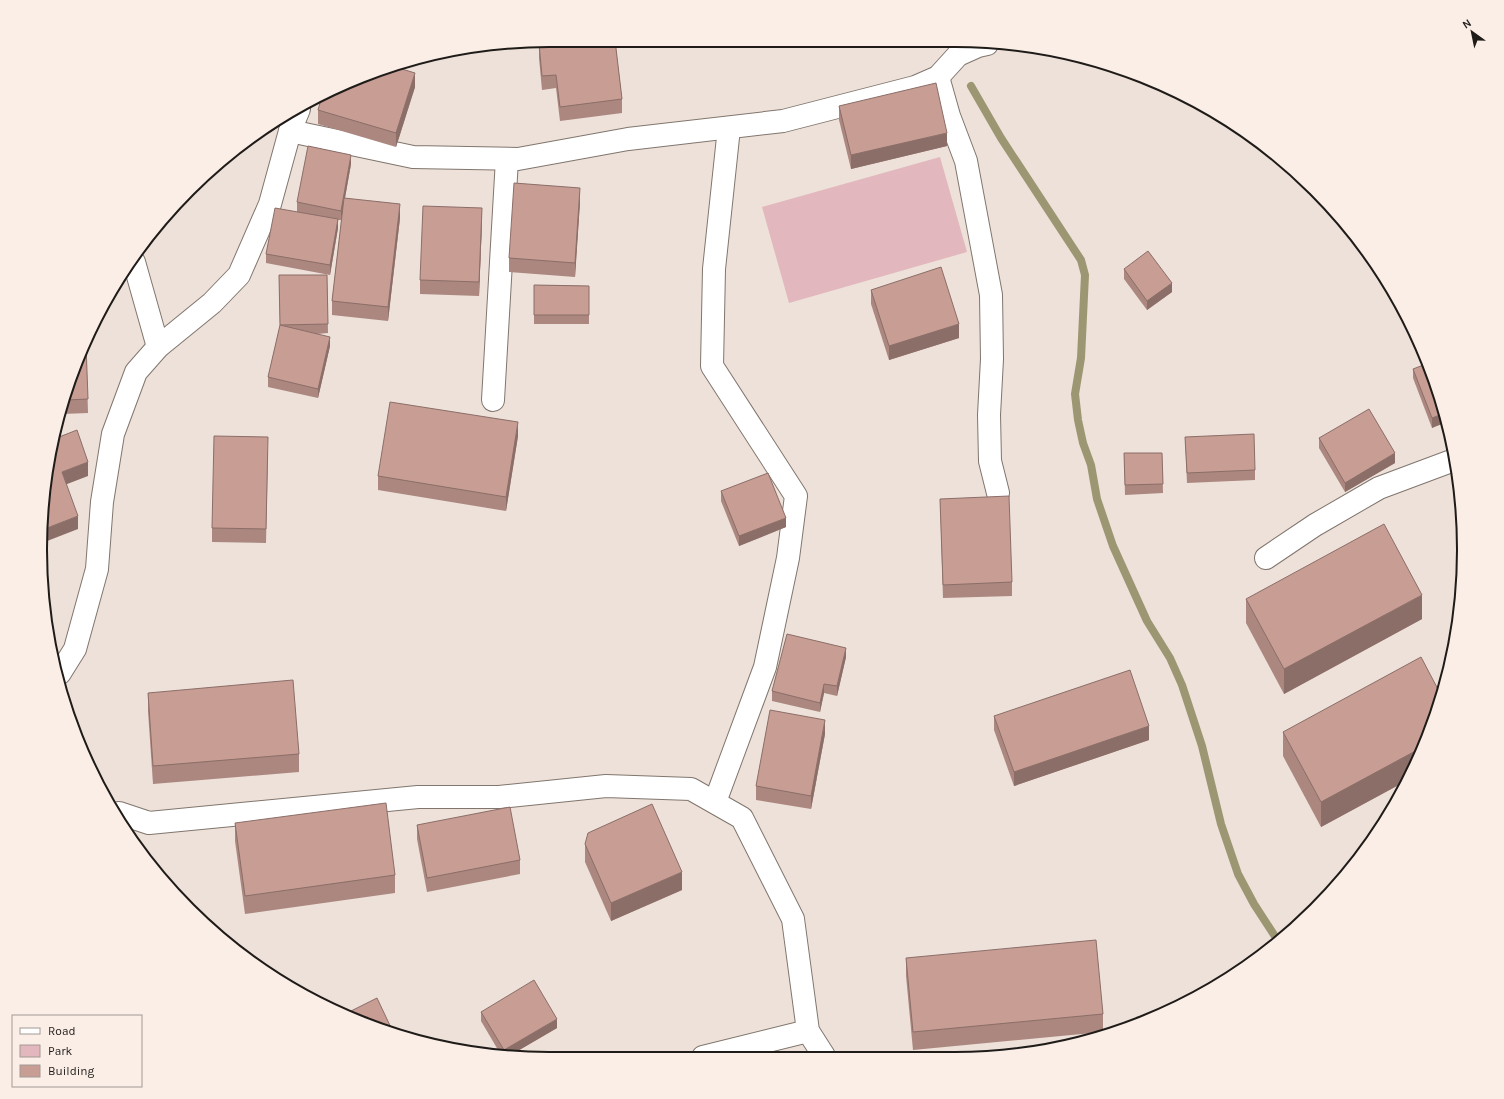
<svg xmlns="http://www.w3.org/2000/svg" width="1504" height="1099" font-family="Karla,sans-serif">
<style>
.green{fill:#e2b7bd}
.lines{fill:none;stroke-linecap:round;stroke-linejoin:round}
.stream{stroke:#9c9772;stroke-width:8}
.minor-casing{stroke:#80766e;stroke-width:24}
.tertiary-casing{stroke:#80766e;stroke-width:24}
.minor{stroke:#fff;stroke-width:22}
.tertiary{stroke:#fff;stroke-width:22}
.wall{fill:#ab877f}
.shaded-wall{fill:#8b6e68}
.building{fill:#c79d94;stroke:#8b6e68}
.rim{fill:none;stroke:#1f1b18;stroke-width:2}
</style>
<rect width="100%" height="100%" fill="#ede1d9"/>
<!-- green -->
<path class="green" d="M 940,157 L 967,252 L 789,303 L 762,207 Z"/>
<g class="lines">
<!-- stream -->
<path class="stream" d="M 971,86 L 1001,138 L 1081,260 L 1085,275 L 1081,358 L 1075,394 L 1078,420 L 1083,443 L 1091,465 L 1097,499 L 1113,546 L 1147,621 L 1170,658 L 1182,685 L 1202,746 L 1221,824 L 1238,874 L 1254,904 L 1278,941"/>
<!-- minor casing -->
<g class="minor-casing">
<g id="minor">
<path d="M 938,77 L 949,116 L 966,161 L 991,295 L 992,359 L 989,415 L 990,461 L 998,493"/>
<path d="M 290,131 L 299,109"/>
<path d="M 493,400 L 507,159"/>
<path d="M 1266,558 L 1315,525 L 1379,488 L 1454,460"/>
<path d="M 60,673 L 75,649 L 97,569 L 102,502 L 113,434 L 136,372 L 158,347 L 212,303 L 239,275 L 270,204 L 290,131 L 413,157 L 518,159 L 628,139 L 783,121 L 915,87 L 938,77 L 958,55 L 978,46 L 987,44"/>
<path d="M 715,802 L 765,667 L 788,558 L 796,496 L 712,366 L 714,269 L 729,128"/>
<path d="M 119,813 L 149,823 L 418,797 L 499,797 L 606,786 L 691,789 L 742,818 L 793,919 L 808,1031 L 824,1056"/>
<path d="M 703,1057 L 808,1031"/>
</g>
</g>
<!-- tertiary casing -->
<g class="tertiary-casing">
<path id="tertiary" d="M 134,262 L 158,347"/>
</g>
<!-- minor -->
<use href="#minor" class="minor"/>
<!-- tertiary -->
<use href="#tertiary" class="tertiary"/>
</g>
<!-- wall -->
<g class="wall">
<path d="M 554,40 L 615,40 L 622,99 L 622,113 L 560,121 L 556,88 L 542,90 L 539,58 L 539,44 L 554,42 Z"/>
<path d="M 415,87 L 396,147 L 318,124 L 318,110 Z"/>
<path d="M 839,106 L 947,146 L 851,169 L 839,120 Z"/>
<path d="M 351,164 L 345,198 L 400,218 L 388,321 L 332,315 L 332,301 L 342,216 L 341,220 L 338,220 L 338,228 L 330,275 L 266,263 L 266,254 L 297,212 L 297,202 Z"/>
<path d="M 580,202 L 575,277 L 509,272 L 509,258 Z"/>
<path d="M 482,222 L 479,296 L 420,294 L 420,280 Z"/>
<path d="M 1124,269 L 1172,292 L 1147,310 L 1124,279 Z"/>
<path d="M 279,275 L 327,275 L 328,333 L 317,334 L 330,346 L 318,398 L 268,387 L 268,377 L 280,326 Z"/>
<path d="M 534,285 L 589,286 L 589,324 L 534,324 Z"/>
<path d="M 871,290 L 959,338 L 889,360 L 871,304 Z"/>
<path d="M 86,344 L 88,413 L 62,414 Z"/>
<path d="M 1413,369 L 1447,417 L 1432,428 L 1413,378 Z"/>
<path d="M 518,436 L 506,511 L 378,490 L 378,476 Z"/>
<path d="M 1185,437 L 1255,470 L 1255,480 L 1187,483 Z"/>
<path d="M 1319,438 L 1395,463 L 1345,492 L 1319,448 Z"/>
<path d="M 268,451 L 266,543 L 212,542 L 212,528 Z"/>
<path d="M 1124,453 L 1162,453 L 1163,493 L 1125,495 Z"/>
<path d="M 721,491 L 786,527 L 739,546 L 721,501 Z"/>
<path d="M 940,499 L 1012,582 L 1012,596 L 943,598 Z"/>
<path d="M 1457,501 L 1463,516 L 1462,543 L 1457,526 Z"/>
<path d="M 1246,599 L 1422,619 L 1284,694 L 1246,623 Z"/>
<path d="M 846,657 L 837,696 L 824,693 L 820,712 L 772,701 L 772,691 Z"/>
<path d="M 148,693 L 299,754 L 299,772 L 153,784 L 148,711 Z"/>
<path d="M 1437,713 L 1406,781 L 1321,827 L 1283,756 L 1283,732 Z"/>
<path d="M 994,716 L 1149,740 L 1014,786 L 994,730 Z"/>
<path d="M 825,734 L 811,809 L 756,800 L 756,786 Z"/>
<path d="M 235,823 L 395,875 L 395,893 L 245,914 L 235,841 Z"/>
<path d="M 417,825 L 520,860 L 520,874 L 427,892 L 417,839 Z"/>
<path d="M 585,844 L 682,890 L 611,921 L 585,862 Z"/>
<path d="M 906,958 L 1103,1014 L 1103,1032 L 913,1050 L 906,976 Z"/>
<path d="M 481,1012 L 557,1028 L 509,1056 L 501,1055 L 481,1021 Z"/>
</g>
<!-- shaded-wall -->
<g class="shaded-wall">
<path d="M 415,73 L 415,87 L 396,147 L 396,133 Z"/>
<path d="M 947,133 L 947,146 L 851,169 L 851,155 Z"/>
<path d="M 351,155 L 351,164 L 341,220 L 341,211 Z"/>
<path d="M 580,188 L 580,202 L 575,277 L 575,263 Z"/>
<path d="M 400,204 L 400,218 L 388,321 L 388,307 Z"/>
<path d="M 482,208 L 482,222 L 479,296 L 479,282 Z"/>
<path d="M 338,219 L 338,228 L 330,275 L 330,265 Z"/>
<path d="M 1172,283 L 1172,292 L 1147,310 L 1147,301 Z"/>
<path d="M 959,324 L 959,338 L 889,360 L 889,346 Z"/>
<path d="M 330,337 L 330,346 L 318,398 L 318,389 Z"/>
<path d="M 1445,413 L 1447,422 L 1432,428 L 1432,418 Z"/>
<path d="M 518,422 L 518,436 L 506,511 L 506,497 Z"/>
<path d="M 1395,453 L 1395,463 L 1345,492 L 1345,483 Z"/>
<path d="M 88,462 L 88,476 L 62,486 L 62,472 Z"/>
<path d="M 78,516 L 78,529 L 42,543 L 42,530 Z"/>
<path d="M 786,518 L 786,527 L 739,546 L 739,536 Z"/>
<path d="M 1422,595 L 1422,619 L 1284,694 L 1284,669 Z"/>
<path d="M 846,648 L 846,657 L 837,696 L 837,686 Z"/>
<path d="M 824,684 L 824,693 L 820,712 L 820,703 Z"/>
<path d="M 825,720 L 825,734 L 811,809 L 811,796 Z"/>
<path d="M 1149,726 L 1149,740 L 1014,786 L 1014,772 Z"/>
<path d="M 1421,748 L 1406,781 L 1321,827 L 1321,802 Z"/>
<path d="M 682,872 L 682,890 L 611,921 L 611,903 Z"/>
<path d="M 557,1019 L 557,1028 L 509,1056 L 504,1055 L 504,1050 Z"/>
</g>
<!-- building -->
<g class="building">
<path d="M 555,40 L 615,40 L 622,99 L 560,107 L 556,75 L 542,76 L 539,44 L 556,42 Z"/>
<path d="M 392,66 L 415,73 L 396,133 L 318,110 L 322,96 L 354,79 Z"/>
<path d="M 936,83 L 947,133 L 851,155 L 839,106 Z"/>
<path d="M 308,146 L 351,155 L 341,211 L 297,202 Z"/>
<path d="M 514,183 L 580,188 L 575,263 L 509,258 Z"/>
<path d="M 344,198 L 400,204 L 388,307 L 332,301 Z"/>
<path d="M 423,206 L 482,208 L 479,282 L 420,280 Z"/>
<path d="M 275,208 L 338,219 L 330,265 L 266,254 Z"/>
<path d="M 1148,251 L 1172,283 L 1147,301 L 1124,269 Z"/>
<path d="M 941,267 L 959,324 L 889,346 L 871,290 Z"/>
<path d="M 279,275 L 327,275 L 328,324 L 280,325 Z"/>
<path d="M 534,285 L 589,286 L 589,315 L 534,315 Z"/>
<path d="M 280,325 L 330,337 L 318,389 L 268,377 Z"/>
<path d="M 86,344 L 88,399 L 67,400 Z"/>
<path d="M 1426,364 L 1445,413 L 1432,418 L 1413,369 Z"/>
<path d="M 390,402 L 518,422 L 506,497 L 378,476 Z"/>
<path d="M 1369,409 L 1395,453 L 1345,483 L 1319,438 Z"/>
<path d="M 77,430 L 88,462 L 62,472 L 78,516 L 42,530 L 41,516 L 50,450 L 54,439 Z"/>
<path d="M 1254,434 L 1255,470 L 1187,473 L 1185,437 Z"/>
<path d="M 214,436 L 268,437 L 266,529 L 212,528 Z"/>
<path d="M 1124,453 L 1162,453 L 1163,484 L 1125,485 Z"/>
<path d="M 768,473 L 786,518 L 739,536 L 721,491 Z"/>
<path d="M 1009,496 L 1012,582 L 943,585 L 940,499 Z"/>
<path d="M 1457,501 L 1460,501 L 1463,516 L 1463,521 Z"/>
<path d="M 1384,524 L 1422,595 L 1284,669 L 1246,599 Z"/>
<path d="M 787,634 L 846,648 L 837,686 L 824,684 L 820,703 L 772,691 Z"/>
<path d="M 1421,657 L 1441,695 L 1437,713 L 1421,748 L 1321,802 L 1283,732 Z"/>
<path d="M 1130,670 L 1149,726 L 1014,772 L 994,716 Z"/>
<path d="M 293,680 L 299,754 L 153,766 L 148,693 Z"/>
<path d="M 770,710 L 825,720 L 811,796 L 756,786 Z"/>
<path d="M 386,803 L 395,875 L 245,896 L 235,823 Z"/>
<path d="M 652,804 L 682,872 L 611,903 L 585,844 L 588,833 Z"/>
<path d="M 510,807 L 520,860 L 427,878 L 417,825 Z"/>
<path d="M 1096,940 L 1103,1014 L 913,1032 L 906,958 Z"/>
<path d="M 534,980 L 557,1019 L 504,1050 L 481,1012 Z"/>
<path d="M 377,998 L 394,1034 L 386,1032 L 345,1014 Z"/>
</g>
<!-- crop -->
<path d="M0 0H1504V1099H0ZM549 47H955A502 502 0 0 1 1457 549V550A502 502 0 0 1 955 1052H549A502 502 0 0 1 47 550V549A502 502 0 0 1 549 47Z" fill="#faeee6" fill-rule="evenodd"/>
<path class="rim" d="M549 47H955A502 502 0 0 1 1457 549V550A502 502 0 0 1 955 1052H549A502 502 0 0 1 47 550V549A502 502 0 0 1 549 47Z"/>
<!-- legend -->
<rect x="12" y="1015" width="130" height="72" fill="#faeee6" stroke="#a29a94"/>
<rect x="20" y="1028" width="20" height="6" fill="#ffffff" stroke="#a29a94"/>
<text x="48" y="1035" font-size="12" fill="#1f1b18">Road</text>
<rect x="20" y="1045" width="20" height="12" fill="#e2b7bd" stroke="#a29a94"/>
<text x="48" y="1055" font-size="12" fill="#1f1b18">Park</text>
<rect x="20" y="1065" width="20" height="12" fill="#c79d94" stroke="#a29a94"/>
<text x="48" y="1075" font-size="12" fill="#1f1b18">Building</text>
<!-- north arrow -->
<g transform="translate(1472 32) rotate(327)" stroke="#faeee6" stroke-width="3" paint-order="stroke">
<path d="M0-3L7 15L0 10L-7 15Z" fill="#1f1b18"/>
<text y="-6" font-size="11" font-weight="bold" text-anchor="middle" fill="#1f1b18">N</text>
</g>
</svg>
